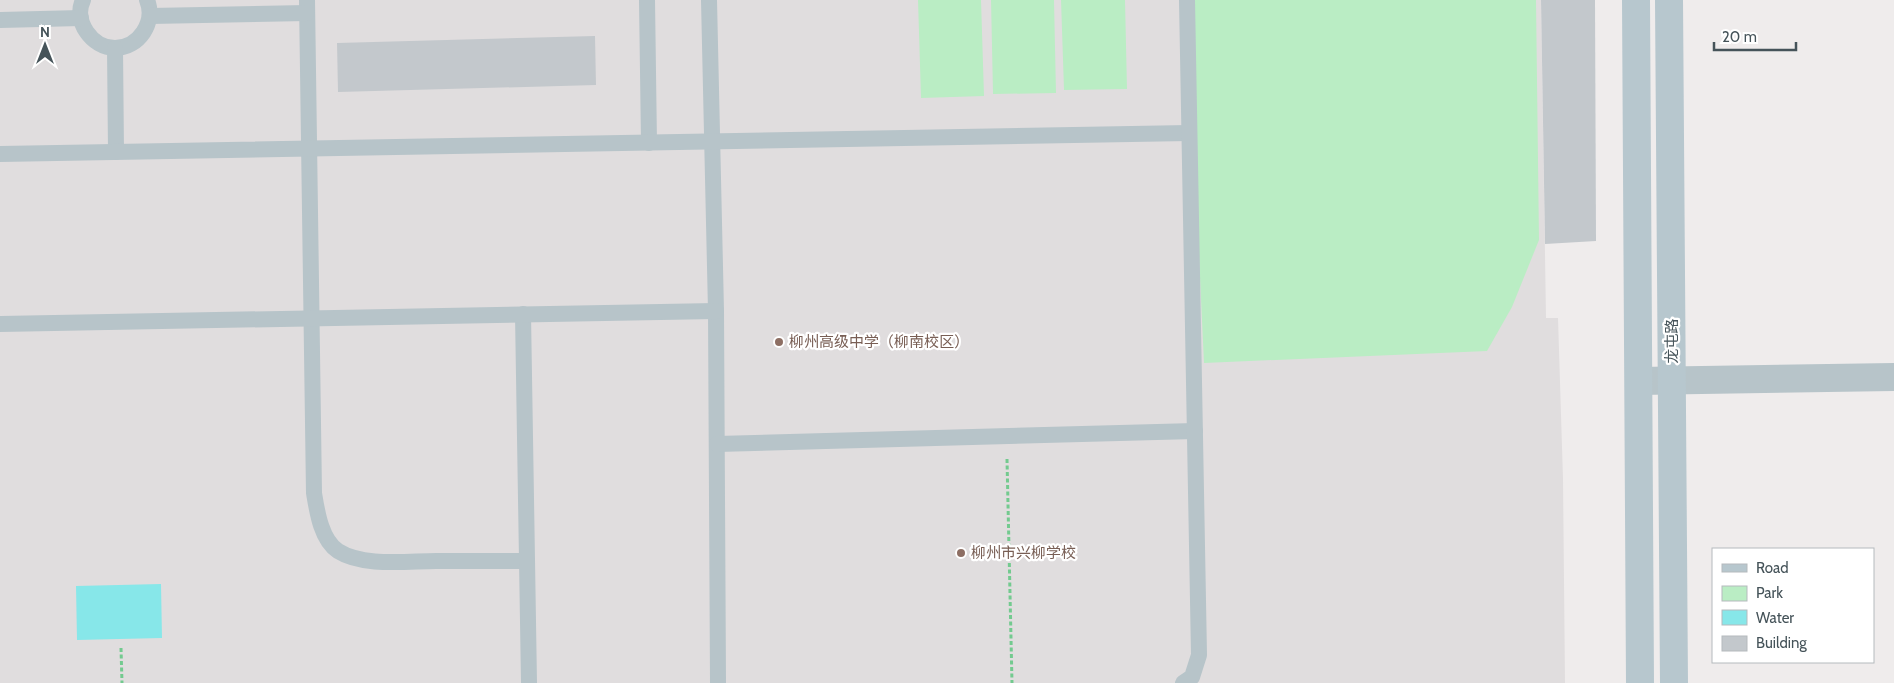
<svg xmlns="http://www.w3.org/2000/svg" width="1894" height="683" font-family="Cabin,'Noto Sans SC',sans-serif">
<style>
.education{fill:#e0ddde}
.green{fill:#baedc4}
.water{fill:#87e7e9}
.building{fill:#c3c8cc}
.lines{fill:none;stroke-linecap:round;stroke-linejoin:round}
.path{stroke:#73ca8f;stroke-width:3;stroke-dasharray:4 2.5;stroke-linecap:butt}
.service{stroke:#b7c4c9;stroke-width:16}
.minor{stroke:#b7c4c9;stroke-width:28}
.secondary{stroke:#b7c7ce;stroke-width:28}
.education-dot{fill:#8d6e63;stroke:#fff;stroke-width:2}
.labels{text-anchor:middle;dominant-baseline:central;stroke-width:4.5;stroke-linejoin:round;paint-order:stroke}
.street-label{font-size:15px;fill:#455359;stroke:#fff}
.education-label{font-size:15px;fill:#785e54;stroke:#fff;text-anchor:start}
</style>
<rect width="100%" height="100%" fill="#efecec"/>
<!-- education -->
<path class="education" d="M 0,0 L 1541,0 L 1546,318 L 1558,318 L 1563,479 L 1565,683 L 0,683 Z"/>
<!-- green -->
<g class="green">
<path d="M 918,0 L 981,0 L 984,96 L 921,98 Z"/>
<path d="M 991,0 L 1054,0 L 1056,93 L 993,94 Z"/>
<path d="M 1061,0 L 1125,0 L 1127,89 L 1064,90 Z"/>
<path d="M 1187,0 L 1536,0 L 1539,240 L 1512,307 L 1487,351 L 1204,363 Z"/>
</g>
<!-- water -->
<path class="water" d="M 161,584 L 162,638 L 77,640 L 76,586 Z"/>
<!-- building -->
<g class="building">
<path d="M 1541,0 L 1595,0 L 1596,241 L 1545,244 Z"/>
<path d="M 595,36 L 596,85 L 338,92 L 337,43 Z"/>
</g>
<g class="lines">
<!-- path -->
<g class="path">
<path d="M 1007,459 L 1012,683"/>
<path d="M 121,648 L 122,683"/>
</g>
<!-- service -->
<g class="service">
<path d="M 83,0 C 73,21 92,48 115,48 C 139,48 156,22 147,0"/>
<path d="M 307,0 L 314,493 C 317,511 321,540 338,551 C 363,567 407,561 436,561 C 466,561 497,561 527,561"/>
<path d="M 647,0 L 649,143"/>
<path d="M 709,0 L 716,311 L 718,683"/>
<path d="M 150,16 L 307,13"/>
<path d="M 0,20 L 81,18"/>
<path d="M 115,48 L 116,152"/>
<path d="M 0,154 L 1189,133"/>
<path d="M 523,314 L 529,683"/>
<path d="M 0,324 L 716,311"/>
<path d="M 717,444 L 1195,431"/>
<path d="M 1183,683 L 1192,677 L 1199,655 L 1187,0"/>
</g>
<!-- minor -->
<path class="minor" d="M 1639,381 L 1894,377"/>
<!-- secondary -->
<g class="secondary">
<path d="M 1636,0 L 1640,683"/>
<path d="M 1669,0 L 1674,683"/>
</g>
</g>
<!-- markers -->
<g class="education-dot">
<circle cx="779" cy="342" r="5"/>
<circle cx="961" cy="553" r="5"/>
</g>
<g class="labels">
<!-- street labels -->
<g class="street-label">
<text transform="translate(1672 341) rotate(-90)">龙屯路</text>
</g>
<!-- education labels -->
<g class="education-label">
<text x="789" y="342">柳州高级中学（柳南校区）</text>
<text x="971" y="553">柳州市兴柳学校</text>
</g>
</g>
<!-- legend -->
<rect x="1712" y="548" width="162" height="115" fill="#ffffff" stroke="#b5babd"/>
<rect x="1722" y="564" width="25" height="8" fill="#b7c7ce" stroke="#b5babd"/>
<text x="1756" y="573" font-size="15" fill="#455359">Road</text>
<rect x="1722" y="586" width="25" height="15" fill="#baedc4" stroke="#b5babd"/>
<text x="1756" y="598" font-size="15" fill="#455359">Park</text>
<rect x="1722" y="610" width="25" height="15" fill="#87e7e9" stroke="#b5babd"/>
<text x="1756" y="623" font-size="15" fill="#455359">Water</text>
<rect x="1722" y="636" width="25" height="15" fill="#c3c8cc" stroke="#b5babd"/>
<text x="1756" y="648" font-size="15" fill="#455359">Building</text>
<!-- north arrow -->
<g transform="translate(45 45)" stroke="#ffffff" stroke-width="4" paint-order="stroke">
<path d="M0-4L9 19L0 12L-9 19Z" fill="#455359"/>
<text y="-8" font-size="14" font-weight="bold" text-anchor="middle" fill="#455359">N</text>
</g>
<!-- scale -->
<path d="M1714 42v8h82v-8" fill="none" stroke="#455359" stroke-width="2.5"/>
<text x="1722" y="42" font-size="15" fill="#455359" stroke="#ffffff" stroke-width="4" paint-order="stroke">20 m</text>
</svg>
